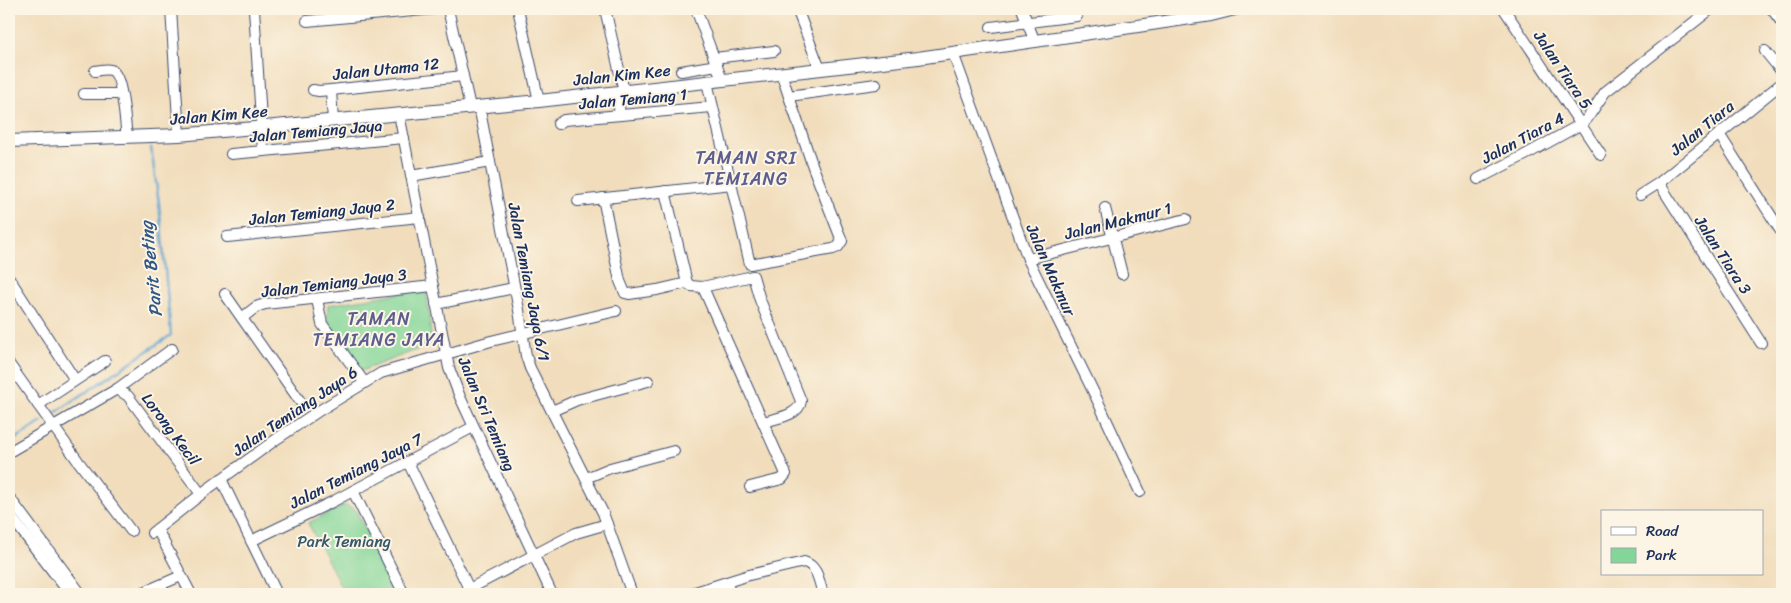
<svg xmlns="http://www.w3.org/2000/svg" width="1791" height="603" font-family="Sriracha,sans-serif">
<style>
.green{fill:#83d698;stroke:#4f827b}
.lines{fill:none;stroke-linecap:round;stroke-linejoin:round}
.stream{stroke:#5aa2d1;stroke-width:2.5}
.minor-casing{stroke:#3b496c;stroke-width:12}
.tertiary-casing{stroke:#3b496c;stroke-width:14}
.minor{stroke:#fff;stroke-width:10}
.tertiary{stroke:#fff;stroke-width:12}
.labels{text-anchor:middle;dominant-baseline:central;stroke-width:4;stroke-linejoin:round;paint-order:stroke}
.street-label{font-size:16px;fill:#1b2f5e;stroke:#fcf5e5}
.park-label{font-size:16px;fill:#35596c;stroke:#fcf5e5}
.neighbourhood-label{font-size:18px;letter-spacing:1px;fill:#5c5e8f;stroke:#fcf5e5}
.water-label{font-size:18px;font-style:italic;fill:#315786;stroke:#fcf5e5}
</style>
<rect width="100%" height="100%" fill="#fcf5e5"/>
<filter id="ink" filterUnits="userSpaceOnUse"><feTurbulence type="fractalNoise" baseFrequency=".02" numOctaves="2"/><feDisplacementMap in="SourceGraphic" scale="10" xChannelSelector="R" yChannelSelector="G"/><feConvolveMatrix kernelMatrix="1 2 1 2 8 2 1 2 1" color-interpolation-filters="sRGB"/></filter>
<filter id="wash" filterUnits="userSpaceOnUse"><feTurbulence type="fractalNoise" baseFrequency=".0096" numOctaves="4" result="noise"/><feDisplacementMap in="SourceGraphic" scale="20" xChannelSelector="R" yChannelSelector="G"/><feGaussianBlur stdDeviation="1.12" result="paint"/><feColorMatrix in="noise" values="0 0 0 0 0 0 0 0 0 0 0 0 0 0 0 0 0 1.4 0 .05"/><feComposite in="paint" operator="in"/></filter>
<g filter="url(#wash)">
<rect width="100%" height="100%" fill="#f1ddbc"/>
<!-- green -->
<g class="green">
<path d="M 426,289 L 432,344 L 361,371 L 327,320 L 328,305 Z"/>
<path d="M 345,505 L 355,509 L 399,594 L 345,594 L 308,523 Z"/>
</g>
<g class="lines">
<!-- stream -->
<g class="stream">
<path d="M 52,415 L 171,335 L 159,203 L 151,148"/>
<path d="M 9,443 L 42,422"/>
</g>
</g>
</g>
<g filter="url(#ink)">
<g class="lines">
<!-- minor casing -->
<g class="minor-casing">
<g id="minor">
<path d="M 171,9 L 179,135"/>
<path d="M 254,9 L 263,151"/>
<path d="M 448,9 L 470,107"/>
<path d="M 518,9 L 539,101"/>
<path d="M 605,9 L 624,91"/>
<path d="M 696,9 L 722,80"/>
<path d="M 797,9 L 820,69"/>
<path d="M 1022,9 L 1035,42"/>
<path d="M 1504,9 L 1601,155"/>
<path d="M 307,21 L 434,9"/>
<path d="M 991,27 L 1077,16"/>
<path d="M 1765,51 L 1782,72"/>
<path d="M 953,53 L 1028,259 L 1094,393 L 1140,492"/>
<path d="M 714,58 L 774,51"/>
<path d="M 95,71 C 100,70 107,69 111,70 C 123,74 125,125 127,137"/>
<path d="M 681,71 L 717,65"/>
<path d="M 707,82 L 750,264 L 833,249 L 838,247 L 842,241 L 813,167 L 781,73"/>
<path d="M 313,90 L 319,91 L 331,90 L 463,76"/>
<path d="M 331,90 L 333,121"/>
<path d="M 617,92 L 620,115"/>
<path d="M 84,94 L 121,94"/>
<path d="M 789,96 L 876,84"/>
<path d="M 479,106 L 519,310 L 526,356 L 530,368 L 603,513 L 632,594"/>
<path d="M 399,114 L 449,368 L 460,397 L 552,594"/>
<path d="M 558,124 L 564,120 L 712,107"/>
<path d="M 1719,134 L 1782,233"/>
<path d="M 231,154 L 404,138"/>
<path d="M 411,176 L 490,162"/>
<path d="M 1478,179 L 1525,155 L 1576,127 L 1587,119 L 1605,92 L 1711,9"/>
<path d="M 1659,183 L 1761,343"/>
<path d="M 665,191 L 687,283"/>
<path d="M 1640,195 L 1659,183 L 1782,83"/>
<path d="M 603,198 L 620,281 L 625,293 L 629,294 L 657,290 L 687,283"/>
<path d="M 578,201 L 732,184"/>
<path d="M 1105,208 L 1122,274"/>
<path d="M 227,237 L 420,217"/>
<path d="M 1028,259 L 1186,219"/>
<path d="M 9,278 L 75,380"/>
<path d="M 687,283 L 691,286 L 702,287 L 705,292 L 786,474 L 782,479 L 750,487"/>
<path d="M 702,287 L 753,276 L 760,300 L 801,401 C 799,416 776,418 764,422"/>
<path d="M 225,294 L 302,404"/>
<path d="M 317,299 L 322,324 L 364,382"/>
<path d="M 436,304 L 514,288"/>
<path d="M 242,318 L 256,307 L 265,304 L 433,286"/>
<path d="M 9,364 L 78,461 L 131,531"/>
<path d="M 117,389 L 172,349"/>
<path d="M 38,405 L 105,361"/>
<path d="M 552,411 L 577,400 L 648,381"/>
<path d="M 9,452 L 117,389 L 128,396 L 201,494"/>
<path d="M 408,462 L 471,593"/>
<path d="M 586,478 L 610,468 L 674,451"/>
<path d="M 221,479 L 277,594"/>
<path d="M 353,491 L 404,594"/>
<path d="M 9,497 L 81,594"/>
<path d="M 9,514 L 70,594"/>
<path d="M 157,529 L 191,594"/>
<path d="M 152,533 L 209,488 L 278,438 L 317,412 L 381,373 L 491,341 L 616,311"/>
<path d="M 251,541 L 332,502 L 473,427"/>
<path d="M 726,582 L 731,594"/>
<path d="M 469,589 L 576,533 L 607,524"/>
<path d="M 139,594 L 181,576"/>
<path d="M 689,594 L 749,575 L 804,562 C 818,566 819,582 823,594"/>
</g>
</g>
<!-- tertiary casing -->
<g class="tertiary-casing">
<g id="tertiary">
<path d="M 1773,9 L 1782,21"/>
<path d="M 9,141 L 179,135 L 539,101 L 918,58 L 1131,27 L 1211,15 L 1235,9"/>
</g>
</g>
<!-- minor -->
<use href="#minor" class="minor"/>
<!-- tertiary -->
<use href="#tertiary" class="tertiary"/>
</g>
</g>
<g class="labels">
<!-- street labels -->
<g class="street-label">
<text transform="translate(386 69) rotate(-6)">Jalan Utama 12</text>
<text transform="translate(1563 70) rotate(56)">Jalan Tiara 5</text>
<text transform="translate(622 75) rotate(-6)">Jalan Kim Kee</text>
<text transform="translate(633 99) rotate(-5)">Jalan Temiang 1</text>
<text transform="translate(219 115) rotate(-5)">Jalan Kim Kee</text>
<text transform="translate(1702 128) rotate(-39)">Jalan Tiara</text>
<text transform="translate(316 131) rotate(-5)">Jalan Temiang Jaya</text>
<text transform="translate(1523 138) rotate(-28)">Jalan Tiara 4</text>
<text transform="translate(322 212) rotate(-6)">Jalan Temiang Jaya 2</text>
<text transform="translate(1118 221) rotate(-14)">Jalan Makmur 1</text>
<text transform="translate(1723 255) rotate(57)">Jalan Tiara 3</text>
<text transform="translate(1051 270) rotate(66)">Jalan Makmur</text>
<text transform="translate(529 282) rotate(79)">Jalan Temiang Jaya 6/1</text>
<text transform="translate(334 283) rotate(-7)">Jalan Temiang Jaya 3</text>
<text transform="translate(295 411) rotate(-34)">Jalan Temiang Jaya 6</text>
<text transform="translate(487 414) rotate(67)">Jalan Sri Temiang</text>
<text transform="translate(171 429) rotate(53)">Lorong Kecil</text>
<text transform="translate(356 471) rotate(-27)">Jalan Temiang Jaya 7</text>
</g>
<!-- park labels -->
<g class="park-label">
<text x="344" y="541">Park Temiang</text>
</g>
<!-- neighbourhood labels -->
<g class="neighbourhood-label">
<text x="746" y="158">TAMAN SRI<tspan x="746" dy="21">TEMIANG</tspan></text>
<text x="379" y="319">TAMAN<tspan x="379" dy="21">TEMIANG JAYA</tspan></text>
</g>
<!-- water labels -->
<g class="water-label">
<text transform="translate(151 269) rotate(-96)">Parit Beting</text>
</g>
</g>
<!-- margin -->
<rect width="1791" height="603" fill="none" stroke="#fcf5e5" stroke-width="30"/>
<!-- legend -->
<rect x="1601" y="510" width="162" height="65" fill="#fcf5e5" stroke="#a2a6af"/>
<rect x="1611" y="527" width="25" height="8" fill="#ffffff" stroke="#a2a6af"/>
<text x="1646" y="536" font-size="15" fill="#1b2f5e">Road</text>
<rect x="1611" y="548" width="25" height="15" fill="#83d698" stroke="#a2a6af"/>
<text x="1646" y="560" font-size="15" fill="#1b2f5e">Park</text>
</svg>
